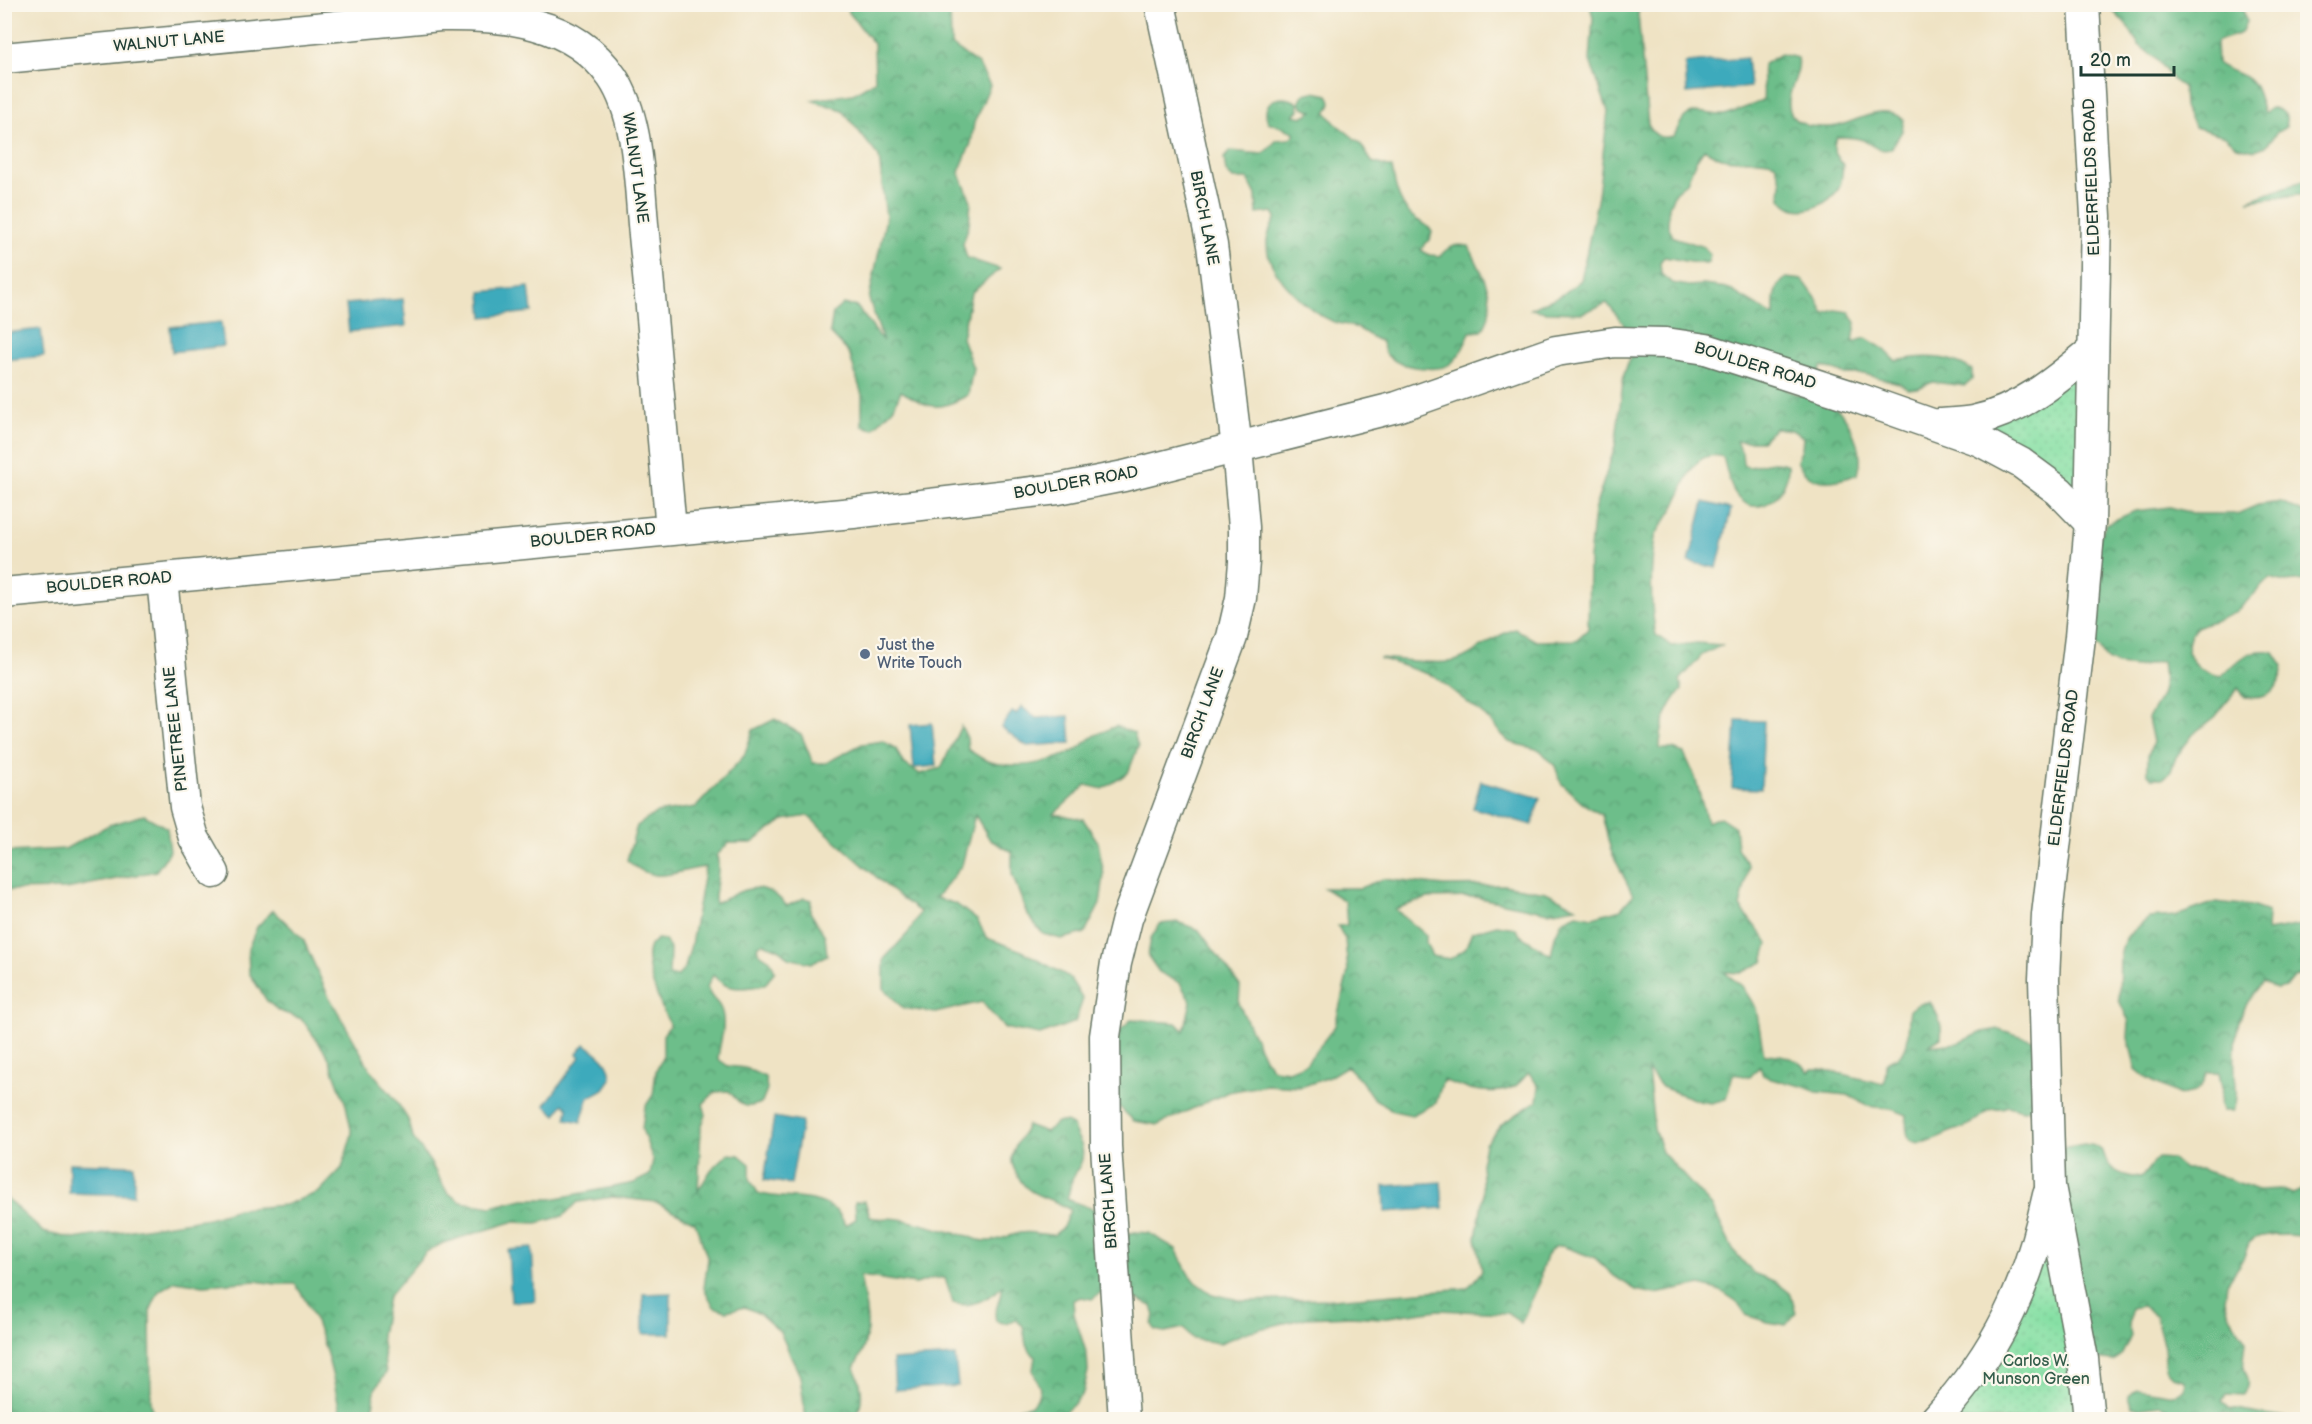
<svg xmlns="http://www.w3.org/2000/svg" width="2312" height="1424" font-family="'Balsamiq Sans',sans-serif">
<style>
.forest{fill:url(#forest-crowns);stroke:#467e5f;stroke-width:1.5}
.park{fill:url(#park-dots);stroke:#538e6c;stroke-width:1.5}
.water{fill:#3daabc;stroke:#2e7478;stroke-width:1.5}
.lines{fill:none;stroke-linecap:round;stroke-linejoin:round}
.minor-casing{stroke:#687766;stroke-width:33}
.minor{stroke:#fff;stroke-width:30}
.service-dot{fill:#5c6f8a;stroke:#fbf7ec;stroke-width:2}
.labels{text-anchor:middle;dominant-baseline:central;stroke-width:4.5;stroke-linejoin:round;paint-order:stroke}
.street-label{font-size:16px;fill:#1f3d34;stroke:#fbf7ec}
.service-label{font-size:16px;fill:#4e5e75;stroke:#fbf7ec;text-anchor:start}
.park-label{font-size:16px;fill:#345e4b;stroke:#fbf7ec}
</style>
<defs>
<pattern id="forest-crowns" width="20" height="18" patternUnits="userSpaceOnUse" patternTransform="scale(1.5)"><rect width="20" height="18" fill="#6dbe8a"/><path d="M2 6a3 3 0 1 1 6 0M12 15a3 3 0 1 1 6 0" fill="none" stroke="#599c72"/></pattern>
<pattern id="park-dots" width="8" height="8" patternUnits="userSpaceOnUse" patternTransform="scale(1.5)"><rect width="8" height="8" fill="#87e0a5"/><path d="M2 2h.1M6 6h.1" fill="none" stroke="#74c18f" stroke-width="1.8" stroke-linecap="round"/></pattern>
</defs>
<rect width="100%" height="100%" fill="#fbf7ec"/>
<filter id="ink" filterUnits="userSpaceOnUse"><feTurbulence type="fractalNoise" baseFrequency=".0167" numOctaves="2"/><feDisplacementMap in="SourceGraphic" scale="12" xChannelSelector="R" yChannelSelector="G"/><feConvolveMatrix kernelMatrix="1 2 1 2 8 2 1 2 1" color-interpolation-filters="sRGB"/></filter>
<filter id="wash" filterUnits="userSpaceOnUse"><feTurbulence type="fractalNoise" baseFrequency=".008" numOctaves="4" result="noise"/><feDisplacementMap in="SourceGraphic" scale="24" xChannelSelector="R" yChannelSelector="G"/><feGaussianBlur stdDeviation="1.35" result="paint"/><feColorMatrix in="noise" values="0 0 0 0 0 0 0 0 0 0 0 0 0 0 0 0 0 1.4 0 .05"/><feComposite in="paint" operator="in"/></filter>
<g filter="url(#wash)">
<rect width="100%" height="100%" fill="#efe3c4"/>
<!-- forest -->
<g class="forest">
<path d="M 843,5 L 950,5 L 951,45 L 978,64 L 990,85 L 974,123 L 971,143 L 959,172 L 971,201 L 969,224 L 963,244 L 967,258 L 1000,269 L 971,293 L 962,338 L 973,368 L 968,395 C 936,412 932,409 901,391 L 894,407 L 873,429 L 862,426 L 862,395 L 849,353 L 830,333 L 833,313 L 843,304 L 857,307 L 883,341 L 869,299 L 886,218 L 879,157 L 842,110 L 811,100 L 853,94 L 875,81 L 874,44 Z"/>
<path d="M 1590,5 L 1640,5 L 1638,14 L 1648,125 C 1655,137 1661,139 1674,136 C 1677,130 1681,120 1686,116 C 1697,108 1712,116 1724,115 C 1727,115 1760,102 1763,100 C 1765,88 1761,77 1763,65 L 1780,54 L 1798,58 C 1802,77 1780,97 1793,117 C 1796,122 1804,124 1809,126 C 1818,127 1829,128 1837,126 C 1858,121 1884,103 1904,120 L 1902,131 L 1891,149 C 1878,152 1874,146 1863,140 C 1855,137 1845,137 1837,137 C 1830,148 1836,155 1843,165 C 1842,172 1842,182 1839,188 C 1828,205 1800,219 1784,202 C 1777,195 1782,189 1781,181 C 1779,175 1777,169 1775,163 C 1757,156 1739,163 1722,158 C 1716,156 1710,152 1704,149 L 1695,162 L 1687,182 L 1675,192 L 1669,207 L 1668,225 L 1673,237 L 1704,247 L 1710,255 L 1708,263 C 1692,264 1680,259 1664,257 L 1660,262 L 1661,274 L 1672,283 L 1688,286 L 1703,285 L 1727,288 L 1774,316 C 1774,300 1772,289 1786,278 L 1803,280 L 1818,301 L 1824,314 L 1835,310 L 1850,312 L 1856,323 L 1853,342 L 1866,338 L 1884,349 L 1896,361 C 1922,355 1950,355 1972,370 L 1972,380 L 1965,386 L 1933,382 L 1918,388 L 1908,389 L 1899,383 L 1864,374 L 1845,374 L 1822,366 L 1818,375 L 1784,388 C 1793,394 1800,395 1810,397 C 1835,402 1847,415 1855,438 C 1860,453 1862,460 1858,474 C 1834,483 1810,488 1797,461 L 1802,449 L 1803,437 L 1792,430 L 1775,428 L 1762,441 L 1736,441 L 1742,453 L 1743,464 L 1748,467 C 1763,465 1773,458 1788,465 C 1789,492 1761,521 1739,498 C 1729,488 1727,470 1723,457 C 1691,447 1685,488 1674,507 C 1670,515 1656,531 1655,538 C 1650,567 1650,606 1656,635 L 1672,646 L 1697,643 L 1722,645 L 1702,655 L 1680,680 L 1682,690 C 1667,705 1660,728 1660,749 L 1673,749 L 1684,753 L 1695,777 L 1707,822 L 1720,817 L 1735,827 L 1737,848 L 1749,866 L 1740,907 L 1768,943 L 1763,962 L 1741,973 L 1724,972 L 1742,986 L 1756,1008 L 1764,1055 C 1782,1053 1798,1059 1809,1072 L 1812,1069 L 1821,1069 L 1883,1084 L 1885,1081 L 1886,1063 C 1890,1059 1898,1057 1902,1053 C 1911,1043 1907,1023 1910,1010 L 1920,1003 L 1930,1002 C 1937,1013 1943,1024 1941,1038 L 1928,1046 L 1958,1043 L 1983,1032 L 1999,1029 L 2036,1041 L 2033,1109 L 2023,1110 L 2008,1106 C 2002,1109 1997,1108 1990,1110 C 1985,1112 1980,1118 1976,1121 C 1968,1126 1959,1129 1950,1132 C 1926,1143 1902,1155 1907,1115 L 1892,1109 L 1868,1106 L 1848,1095 L 1817,1092 L 1802,1086 L 1771,1079 L 1763,1075 L 1760,1066 L 1750,1077 L 1733,1074 L 1726,1099 L 1711,1103 L 1699,1101 L 1662,1087 L 1648,1070 L 1654,1129 L 1662,1152 L 1712,1207 L 1733,1250 L 1753,1273 L 1776,1282 L 1791,1294 L 1796,1313 L 1786,1325 L 1768,1322 L 1746,1315 L 1736,1301 L 1721,1291 L 1701,1285 L 1655,1294 L 1636,1290 L 1614,1276 L 1595,1258 L 1562,1246 L 1554,1247 L 1546,1256 L 1541,1272 L 1540,1282 L 1521,1323 L 1507,1313 L 1438,1310 L 1381,1318 L 1351,1316 L 1306,1318 L 1247,1332 L 1220,1343 L 1193,1339 L 1184,1328 L 1165,1332 L 1155,1330 L 1152,1324 L 1155,1316 L 1152,1306 L 1121,1292 L 1103,1291 L 1092,1299 L 1081,1297 L 1073,1300 L 1074,1314 L 1087,1355 L 1088,1371 L 1083,1393 L 1072,1406 L 1055,1419 L 1015,1419 L 1010,1415 L 1011,1410 L 1030,1406 L 1037,1399 L 1040,1389 L 1033,1370 L 1035,1357 L 1026,1345 L 1023,1326 L 1016,1320 C 1009,1324 1003,1324 996,1321 L 995,1314 L 1003,1286 C 989,1298 972,1309 953,1303 L 945,1278 L 934,1278 L 916,1284 L 860,1276 C 866,1311 875,1334 854,1368 C 863,1385 865,1402 854,1419 L 806,1419 L 800,1376 L 780,1332 L 760,1314 L 745,1307 L 726,1311 L 714,1307 L 704,1288 L 708,1259 L 695,1222 L 656,1202 L 613,1197 L 578,1202 L 563,1216 L 537,1223 L 512,1222 L 443,1243 L 426,1252 L 388,1297 L 381,1335 L 386,1373 L 375,1389 L 372,1419 L 341,1419 C 334,1375 322,1320 295,1284 L 276,1284 L 256,1281 L 204,1285 L 175,1281 L 159,1291 L 150,1311 L 151,1402 L 154,1419 L 56,1420 L 54,1416 L 50,1415 L 48,1419 L 5,1419 L 4,1351 L 10,1342 L 4,1320 L 5,1197 L 43,1232 L 74,1239 L 209,1218 L 238,1209 L 285,1205 L 319,1192 L 342,1168 L 352,1134 L 346,1105 L 328,1056 L 302,1019 L 279,1011 L 267,1001 L 249,973 L 248,949 L 257,927 L 273,910 L 303,939 L 327,993 L 372,1072 L 395,1099 L 409,1121 L 413,1138 L 430,1162 L 447,1192 L 461,1202 L 491,1207 L 523,1199 L 552,1199 L 634,1183 L 650,1175 L 653,1160 L 642,1129 L 645,1107 L 653,1095 L 656,1071 L 663,1057 L 663,1035 L 670,1025 C 662,1009 641,963 650,946 C 650,945 656,940 657,939 L 665,940 L 670,949 L 669,975 L 677,977 L 685,968 L 691,945 L 705,867 C 672,871 656,887 627,860 L 637,826 L 656,813 L 696,807 L 744,756 L 753,730 L 775,719 L 801,734 L 813,763 L 826,763 L 862,744 L 883,741 L 896,749 L 903,763 L 920,774 L 941,768 L 961,726 L 967,738 L 968,750 C 975,753 981,759 988,761 C 1015,770 1047,764 1072,752 C 1079,749 1084,743 1091,738 C 1098,733 1108,730 1116,726 L 1134,733 L 1138,747 L 1128,773 L 1103,789 L 1086,785 L 1054,814 L 1083,819 L 1098,842 L 1104,875 L 1100,904 L 1085,933 L 1061,939 L 1043,934 L 1027,914 L 1012,874 L 1012,852 L 990,840 L 975,815 L 962,865 L 936,898 L 956,904 L 977,920 L 987,938 L 1022,951 L 1069,977 L 1083,999 L 1075,1022 L 1040,1035 L 1004,1028 L 982,1002 L 935,1013 L 903,1008 L 884,989 L 884,959 L 909,932 L 920,912 L 892,891 L 808,816 L 784,820 L 752,843 L 729,843 L 717,855 C 721,875 714,885 715,904 C 744,889 762,877 787,906 L 804,898 L 811,900 L 810,912 L 825,936 L 827,955 L 811,963 L 788,958 L 779,949 L 763,943 L 757,946 L 758,952 L 770,960 L 775,971 C 772,974 769,980 766,983 C 760,988 735,989 728,986 C 721,984 717,979 713,975 L 707,987 C 711,1000 716,999 720,1007 C 728,1023 719,1043 718,1059 L 728,1066 L 745,1068 L 765,1077 L 767,1089 L 762,1103 C 743,1110 741,1105 729,1091 L 715,1092 L 703,1104 L 706,1115 L 701,1127 L 698,1191 L 711,1170 L 728,1154 L 739,1155 L 750,1164 L 750,1179 L 758,1193 C 783,1201 813,1193 835,1210 C 840,1213 842,1220 846,1225 L 856,1219 L 855,1202 L 865,1201 L 870,1217 C 879,1220 889,1217 899,1219 C 923,1223 945,1232 969,1236 C 988,1247 1002,1237 1020,1233 C 1031,1231 1043,1235 1054,1235 L 1063,1227 L 1070,1210 C 1052,1196 1029,1199 1018,1176 C 1015,1171 1011,1164 1012,1159 C 1012,1147 1023,1136 1027,1125 L 1046,1132 L 1057,1122 L 1066,1122 L 1073,1126 C 1074,1135 1081,1140 1082,1148 C 1085,1162 1077,1168 1072,1180 C 1070,1186 1069,1193 1067,1199 C 1077,1204 1087,1206 1095,1210 C 1106,1215 1114,1226 1121,1235 L 1135,1232 L 1149,1233 L 1176,1249 L 1188,1273 L 1195,1282 L 1212,1294 L 1244,1301 L 1333,1299 L 1468,1288 L 1482,1271 L 1476,1238 L 1483,1197 L 1481,1164 L 1485,1144 L 1502,1124 L 1537,1101 L 1539,1087 L 1529,1073 C 1524,1077 1520,1083 1515,1086 C 1495,1098 1462,1088 1443,1080 L 1436,1103 L 1412,1115 L 1394,1111 L 1373,1098 L 1360,1079 L 1347,1066 L 1329,1077 L 1301,1087 L 1266,1085 L 1228,1092 L 1158,1125 L 1134,1121 L 1113,1101 L 1119,1031 L 1132,1019 L 1176,1023 L 1184,1031 L 1191,1002 L 1180,983 L 1159,972 L 1148,956 L 1151,938 L 1160,924 L 1178,922 L 1199,930 L 1240,986 L 1239,1004 L 1264,1058 L 1273,1069 L 1289,1071 L 1306,1064 L 1335,1026 L 1348,972 L 1345,939 L 1338,926 L 1347,925 L 1345,901 L 1324,888 L 1360,888 L 1383,879 L 1444,886 L 1503,885 L 1546,892 L 1576,907 L 1548,912 L 1475,897 L 1428,898 L 1395,909 L 1426,935 L 1426,943 L 1432,956 L 1450,959 L 1465,949 L 1472,932 L 1497,925 L 1515,928 L 1521,936 L 1551,955 L 1555,936 L 1562,921 L 1577,914 L 1593,917 L 1621,909 L 1633,895 L 1611,851 L 1602,815 L 1582,803 L 1561,783 L 1555,766 L 1540,750 L 1509,742 L 1486,717 L 1434,676 L 1379,658 C 1397,659 1443,666 1458,660 C 1479,652 1494,635 1515,629 L 1536,641 L 1576,640 L 1588,629 L 1589,559 L 1594,511 L 1615,447 L 1624,374 L 1632,352 L 1623,323 L 1607,303 L 1582,313 L 1547,312 L 1531,309 L 1563,294 L 1581,280 L 1598,196 L 1608,111 L 1590,61 L 1593,18 Z"/>
<path d="M 2108,5 L 2242,5 L 2246,22 L 2242,32 C 2233,37 2225,37 2216,42 L 2217,63 C 2227,72 2246,73 2254,85 C 2259,93 2261,105 2264,113 L 2271,108 L 2279,110 L 2286,116 L 2286,127 L 2276,133 L 2266,146 L 2255,150 L 2237,146 L 2225,136 L 2195,127 L 2184,107 L 2183,87 L 2173,80 L 2156,59 L 2139,45 L 2128,27 Z"/>
<path d="M 1314,92 L 1328,95 C 1333,102 1331,106 1326,112 L 1335,123 L 1360,143 L 1372,162 L 1392,168 C 1395,187 1400,209 1417,220 C 1424,224 1428,225 1432,232 L 1430,240 L 1425,243 L 1421,250 L 1429,255 L 1440,256 C 1450,245 1455,244 1469,246 C 1482,274 1501,302 1482,331 L 1470,332 C 1466,343 1460,357 1450,364 C 1437,373 1397,367 1387,355 C 1384,352 1383,345 1381,341 C 1371,338 1366,332 1357,328 C 1350,325 1342,324 1334,322 C 1308,311 1266,274 1267,243 C 1267,233 1272,226 1276,217 L 1273,212 L 1257,214 L 1256,195 L 1248,179 L 1233,179 L 1226,172 L 1224,158 L 1230,151 L 1263,154 L 1277,140 L 1289,139 L 1294,136 L 1294,132 L 1268,122 C 1259,100 1282,92 1298,103 L 1299,110 L 1294,115 L 1302,117 L 1313,111 L 1303,107 L 1300,102 C 1302,93 1306,93 1314,92 Z"/>
<path d="M 2307,179 L 2307,194 L 2248,201 Z"/>
<path d="M 2281,502 L 2307,514 L 2307,580 L 2285,582 L 2270,578 C 2258,589 2248,602 2236,611 C 2214,629 2189,613 2187,652 C 2196,667 2203,673 2221,676 C 2240,661 2248,646 2274,652 L 2283,666 C 2279,689 2271,701 2245,697 L 2238,688 L 2215,717 L 2194,733 L 2176,757 L 2171,771 L 2164,778 L 2152,778 L 2148,774 L 2148,756 L 2153,742 L 2148,718 C 2163,696 2166,688 2162,661 L 2137,667 L 2117,665 L 2107,660 L 2100,649 L 2087,639 L 2094,549 L 2106,524 L 2135,511 L 2170,507 L 2196,514 L 2237,514 L 2258,505 Z"/>
<path d="M 144,815 L 167,828 L 170,851 L 156,871 L 66,889 L 5,890 L 5,851 L 9,852 L 65,849 L 109,825 Z"/>
<path d="M 2216,902 L 2251,906 L 2268,912 L 2267,931 L 2307,924 L 2307,973 L 2294,977 L 2286,987 L 2276,989 L 2263,982 C 2237,1010 2233,1036 2235,1074 C 2236,1087 2238,1098 2233,1111 L 2223,1111 L 2220,1105 L 2222,1088 L 2219,1072 L 2207,1072 L 2201,1086 L 2194,1092 L 2180,1095 L 2148,1079 L 2136,1069 L 2128,1038 L 2129,1022 L 2119,1000 L 2120,956 L 2125,938 L 2149,918 L 2176,916 Z"/>
<path d="M 2084,1144 C 2088,1145 2095,1145 2098,1148 C 2104,1151 2104,1155 2106,1160 C 2112,1173 2129,1177 2141,1178 C 2147,1171 2151,1164 2158,1158 L 2171,1159 L 2184,1169 L 2201,1169 L 2258,1190 L 2281,1189 L 2293,1194 L 2306,1188 L 2307,1173 L 2307,1243 L 2300,1236 L 2276,1234 L 2257,1237 L 2249,1243 L 2242,1262 L 2227,1283 L 2225,1300 L 2229,1314 L 2246,1341 L 2243,1369 C 2250,1379 2250,1384 2244,1395 L 2227,1394 L 2222,1401 L 2230,1409 L 2289,1419 L 2243,1419 L 2224,1413 L 2216,1414 L 2208,1419 L 2186,1419 L 2172,1410 L 2160,1405 L 2140,1408 L 2132,1406 L 2128,1397 L 2137,1389 L 2174,1395 L 2184,1389 L 2186,1382 L 2184,1379 L 2172,1376 L 2166,1370 L 2164,1348 L 2156,1316 L 2142,1306 L 2131,1308 L 2129,1327 L 2131,1335 L 2122,1354 L 2113,1361 L 2093,1359 L 2058,1206 L 2063,1148 Z"/>
</g>
<!-- park -->
<g class="park">
<path d="M 2093,350 L 2090,523 L 1972,421 Z"/>
<path d="M 2045,1210 L 2089,1419 L 1935,1420 L 1950,1404 Z"/>
</g>
<!-- water -->
<g class="water">
<path d="M 1747,58 L 1750,87 L 1687,93 L 1685,63 Z"/>
<path d="M 529,287 L 532,312 L 483,317 L 481,292 Z"/>
<path d="M 403,299 L 406,326 L 349,332 L 346,304 Z"/>
<path d="M 221,322 L 224,346 L 172,352 L 170,327 Z"/>
<path d="M 41,329 L 44,356 L 5,360 L 5,333 Z"/>
<path d="M 1704,502 L 1731,509 L 1717,568 L 1689,562 Z"/>
<path d="M 1022,707 L 1036,718 L 1069,716 L 1071,743 L 1027,746 L 1001,727 L 1012,712 L 1016,714 Z"/>
<path d="M 1736,720 L 1764,721 L 1761,789 L 1732,788 Z"/>
<path d="M 932,723 L 936,766 L 914,768 L 910,725 Z"/>
<path d="M 1481,781 L 1540,798 L 1532,825 L 1473,808 Z"/>
<path d="M 585,1044 C 598,1054 611,1061 611,1079 L 604,1089 L 588,1098 L 581,1122 L 566,1119 L 568,1108 L 563,1104 L 556,1115 L 545,1105 L 580,1057 L 577,1054 Z"/>
<path d="M 774,1117 L 802,1122 L 791,1184 L 764,1180 Z"/>
<path d="M 69,1163 L 134,1165 L 134,1195 L 69,1193 Z"/>
<path d="M 1441,1182 L 1443,1208 L 1385,1212 L 1384,1186 Z"/>
<path d="M 532,1248 L 535,1301 L 511,1302 L 508,1250 Z"/>
<path d="M 671,1293 L 671,1334 L 643,1334 L 643,1294 Z"/>
<path d="M 955,1356 L 958,1386 L 895,1390 L 893,1360 Z"/>
</g>
</g>
<g filter="url(#ink)">
<g class="lines">
<!-- minor casing -->
<g class="minor-casing">
<g id="minor">
<path d="M 2084,4 L 2096,216 L 2090,523 L 2080,637 L 2047,915 L 2044,979 L 2050,1186 L 2083,1359 L 2089,1420"/>
<path d="M 4,58 L 440,16 C 503,15 573,20 612,77 C 640,118 639,186 644,235 C 654,333 662,431 671,529"/>
<path d="M 1940,424 C 1951,423 1963,423 1973,421 C 2020,411 2057,380 2093,350"/>
<path d="M 162,579 L 185,807 L 194,838 L 214,873"/>
<path d="M 4,593 L 853,513 L 1058,489 L 1124,476 L 1397,407 L 1556,351 L 1615,342 L 1666,343 L 1706,349 L 1858,398 L 1980,441 L 2021,463 L 2059,491 L 2090,523"/>
<path d="M 1124,1420 L 1106,1146 L 1105,1036 L 1116,963 L 1127,919 L 1232,637 L 1241,598 L 1244,562 L 1244,527 L 1237,448 L 1212,245 L 1160,4"/>
<path d="M 1935,1420 C 1999,1350 2028,1287 2048,1195"/>
</g>
</g>
<!-- minor -->
<use href="#minor" class="minor"/>
</g>
</g>
<!-- markers -->
<circle class="service-dot" cx="865" cy="654" r="6"/>
<g class="labels">
<!-- street labels -->
<g class="street-label">
<text transform="translate(169 42) rotate(-5)">WALNUT LANE</text>
<text transform="translate(635 168) rotate(82)">WALNUT LANE</text>
<text transform="translate(2092 177) rotate(-92)">ELDERFIELDS ROAD</text>
<text transform="translate(1204 218) rotate(79)">BIRCH LANE</text>
<text transform="translate(1755 366) rotate(17)">BOULDER ROAD</text>
<text transform="translate(1076 483) rotate(-10)">BOULDER ROAD</text>
<text transform="translate(593 536) rotate(-6)">BOULDER ROAD</text>
<text transform="translate(109 583) rotate(-5)">BOULDER ROAD</text>
<text transform="translate(1203 713) rotate(-70)">BIRCH LANE</text>
<text transform="translate(176 729) rotate(-96)">PINETREE LANE</text>
<text transform="translate(2064 768) rotate(-83)">ELDERFIELDS ROAD</text>
<text transform="translate(1109 1201) rotate(-94)">BIRCH LANE</text>
</g>
<!-- service labels -->
<g class="service-label">
<text x="877" y="645">Just the<tspan x="877" dy="18">Write Touch</tspan></text>
</g>
<!-- park labels -->
<g class="park-label">
<text x="2036" y="1361">Carlos W.<tspan x="2036" dy="18">Munson Green</tspan></text>
</g>
</g>
<!-- margin -->
<rect width="2312" height="1424" fill="none" stroke="#fbf7ec" stroke-width="24"/>
<!-- scale -->
<path d="M2081 66v9h93v-9" fill="none" stroke="#1f3d34" stroke-width="3"/>
<text x="2090" y="66" font-size="18" fill="#1f3d34" stroke="#fbf7ec" stroke-width="4.5" paint-order="stroke">20 m</text>
</svg>
